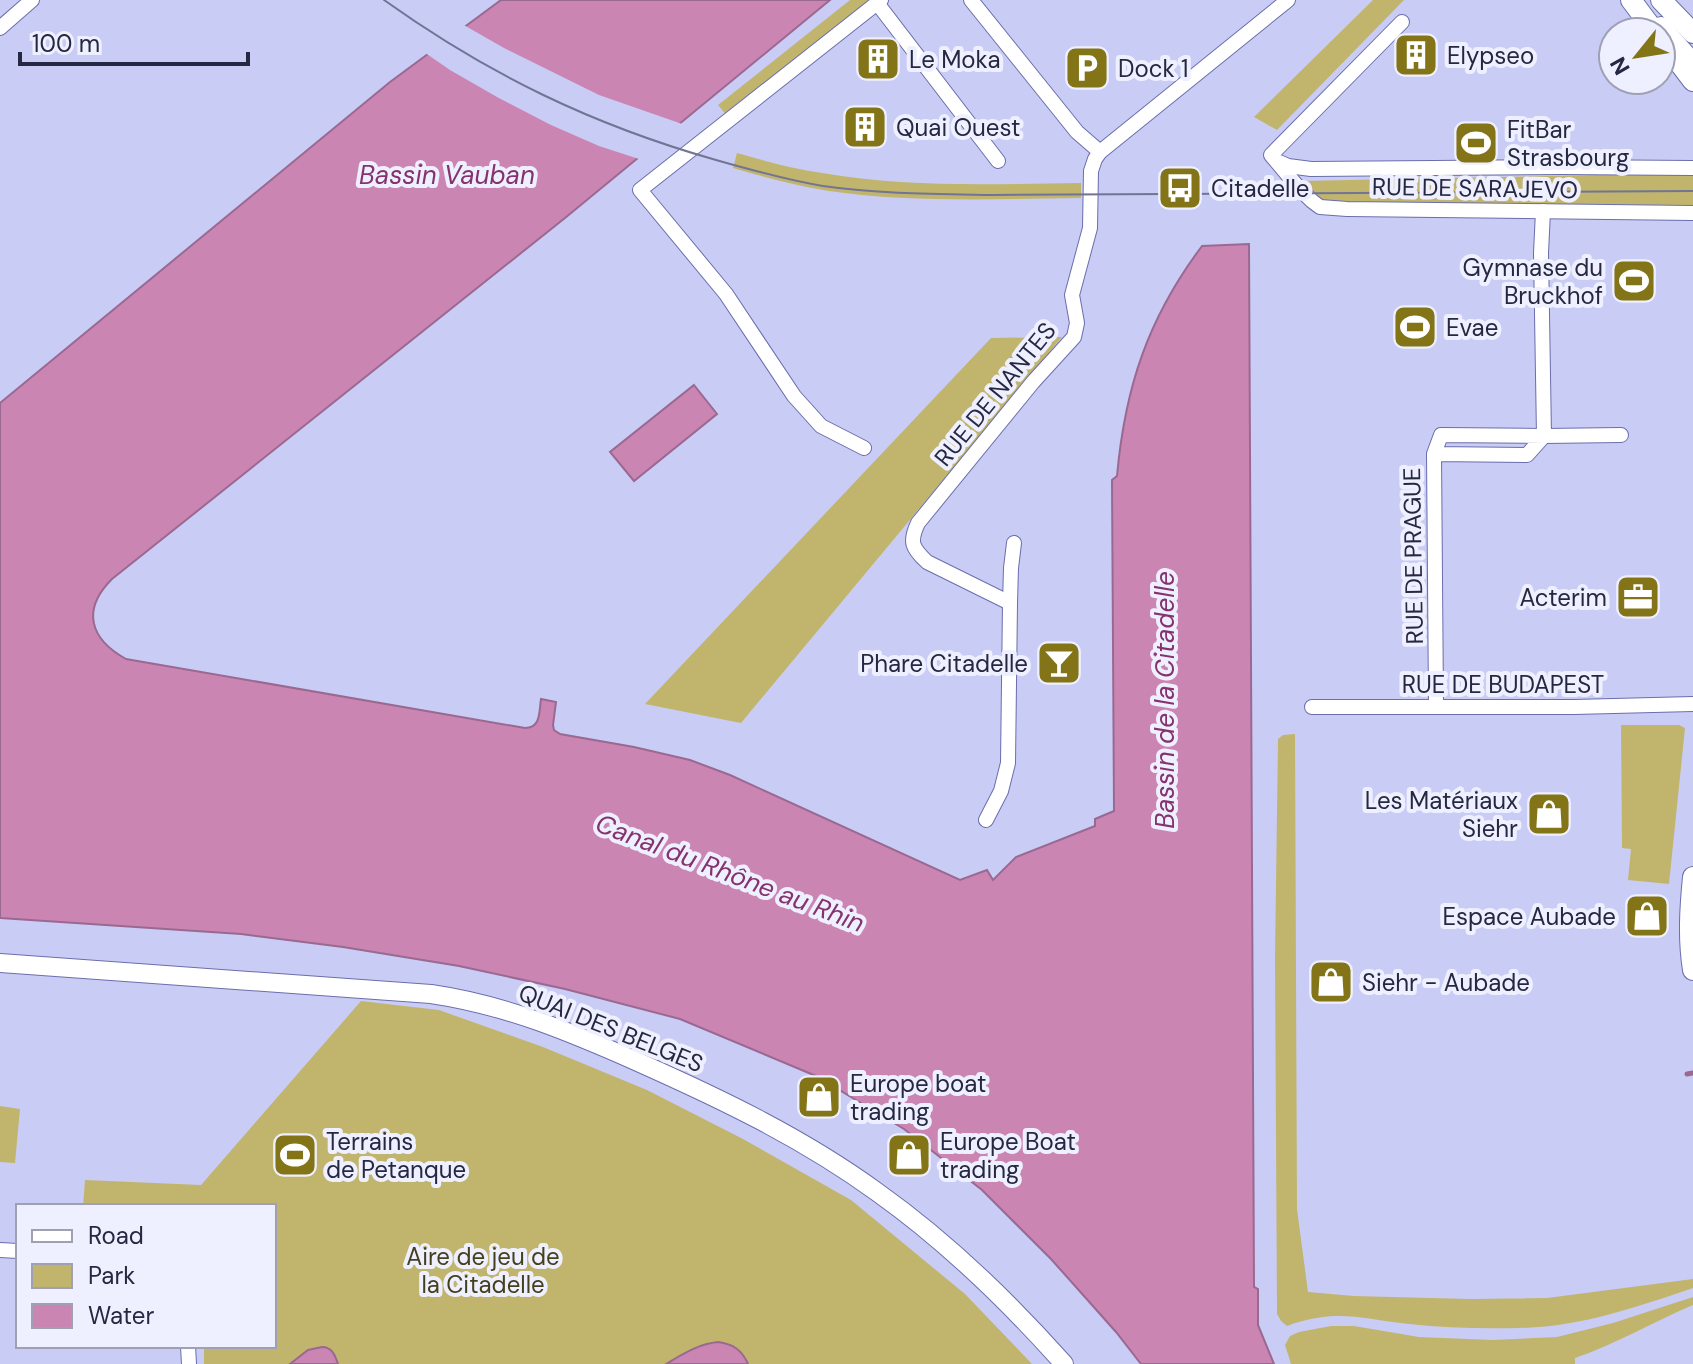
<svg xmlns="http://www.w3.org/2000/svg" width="1693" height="1364" font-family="'DM Sans',sans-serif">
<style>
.green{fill:#c1b56d}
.water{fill:#cb85b3;stroke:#9a6991;stroke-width:2}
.pier{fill:#c9cdf6}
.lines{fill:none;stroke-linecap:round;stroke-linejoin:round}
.stream{stroke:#9a6991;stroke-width:5}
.minor-casing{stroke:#6a6eac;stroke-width:16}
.secondary-casing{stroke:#6a6eac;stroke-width:20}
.primary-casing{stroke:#6a6eac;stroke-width:22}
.minor{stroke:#fff;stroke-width:14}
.secondary{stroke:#fff;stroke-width:18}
.primary{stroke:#fff;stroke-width:20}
.tram{stroke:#717495;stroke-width:2}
.labels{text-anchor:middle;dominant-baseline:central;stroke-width:8;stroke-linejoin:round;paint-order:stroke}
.poi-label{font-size:24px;fill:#262842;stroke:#eff0ff;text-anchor:start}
.street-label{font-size:24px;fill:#262842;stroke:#eff0ff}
.park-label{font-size:24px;fill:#453f1c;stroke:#eff0ff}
.water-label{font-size:26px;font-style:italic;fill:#85326e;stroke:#eff0ff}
</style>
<rect width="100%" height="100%" fill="#c9cdf6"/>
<!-- green -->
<g class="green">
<path d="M 850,0 L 872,0 L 728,117 L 718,105 Z"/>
<path d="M 1373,0 L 1404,0 L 1277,130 L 1254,117 Z"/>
<path d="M 737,153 C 765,161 793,169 822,173 C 907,188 995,184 1081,183 L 1081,198 C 997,199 912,203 829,191 C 796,186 764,177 733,168 Z"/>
<path d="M 1693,173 L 1693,205 L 1326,204 L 1300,181 Z"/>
<path d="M 1062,337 L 741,723 L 645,704 L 991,338 Z"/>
<path d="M 1621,725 L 1679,725 L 1685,728 L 1669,884 L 1628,880 L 1631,849 L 1622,848 L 1622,846 Z"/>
<path d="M 1295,734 L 1297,1209 L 1308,1292 L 1354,1296 L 1471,1299 L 1547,1298 L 1693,1279 L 1693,1288 C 1637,1307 1580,1327 1520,1328 C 1483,1329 1445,1328 1409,1324 C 1360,1319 1337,1308 1287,1326 L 1281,1321 L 1277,1314 L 1275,958 L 1278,739 L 1283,735 Z"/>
<path d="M 361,1001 L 439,1010 L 543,1047 L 647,1090 L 743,1139 L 851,1200 L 965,1294 L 1032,1364 L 204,1364 L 204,1346 L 274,1346 L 274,1206 L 83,1206 L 85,1180 L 201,1185 Z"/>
<path d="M 0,1106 L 20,1109 L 15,1163 L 0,1162 Z"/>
<path d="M 1693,1297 L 1693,1305 C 1653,1322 1616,1344 1575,1358 L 1575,1364 L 1291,1364 L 1285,1345 L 1290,1336 L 1299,1332 L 1331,1326 L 1354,1326 L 1419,1337 L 1493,1340 L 1557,1337 L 1613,1323 Z"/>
</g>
<!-- water -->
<g class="water">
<path d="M 501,0 L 830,0 L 565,218 L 112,579 C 81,610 90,639 126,659 L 525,728 C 541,728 539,712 541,699 L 556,702 L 553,725 L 554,730 L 560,734 L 634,747 L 690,760 L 730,775 L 960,880 L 987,870 L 993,880 L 1016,857 L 1095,826 L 1095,819 L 1114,811 L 1112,480 L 1117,476 C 1125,387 1148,318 1202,246 L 1249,244 L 1254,1287 L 1258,1289 L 1258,1325 L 1274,1364 L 1141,1364 L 1116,1332 L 1051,1259 L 982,1190 L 904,1129 L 816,1076 L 680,1019 L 565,989 L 459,966 L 343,947 L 241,934 L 0,918 L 0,403 L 390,82 Z"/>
<path d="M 694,385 L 717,414 L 634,481 L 610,452 Z"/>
<path d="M 718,1342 C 733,1344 742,1350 748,1364 L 666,1364 C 683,1354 698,1344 718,1342 Z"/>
<path d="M 322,1347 C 332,1347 335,1355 338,1364 L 290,1364 L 308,1350 Z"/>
</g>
<!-- pier -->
<path class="pier" d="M 462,24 L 504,48 L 599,95 L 685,125 L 642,160 L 599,146 L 551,125 L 497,97 L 450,70 L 424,52 Z"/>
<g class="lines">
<!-- stream -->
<path class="stream" d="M 1687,1074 L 1693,1073"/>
<!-- minor casing -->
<g class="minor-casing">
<g id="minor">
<path d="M 971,0 L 1077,132 L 1100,152"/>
<path d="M 877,3 L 998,161"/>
<path d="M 1402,22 L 1271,155 L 1298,187 L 1312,201 L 1320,207 L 1347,209 L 1693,213"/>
<path d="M 0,28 L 32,0"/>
<path d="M 1279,162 L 1288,166 L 1311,169 L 1562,167 L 1693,168"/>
<path d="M 1543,211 L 1541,253 L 1544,436 L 1621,435"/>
<path d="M 864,448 L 821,426 L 794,396 L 726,294 L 640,190 L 881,0"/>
<path d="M 1434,454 L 1527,455 L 1544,436 L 1441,435 L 1434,454 L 1436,705"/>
<path d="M 1010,603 L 927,562 C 912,548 909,542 918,523 L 1033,382 L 1074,337 L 1077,323 L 1072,295 L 1090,228 L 1091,171 L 1095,159 L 1100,152 L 1288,0"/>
<path d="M 1312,707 L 1574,707 L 1693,704"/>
<path d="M 986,820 L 1001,791 L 1008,763 L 1010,603 L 1011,568 L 1014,543"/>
<path d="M 0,1250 L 18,1251"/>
<path d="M 188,1346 L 189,1364"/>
</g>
</g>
<!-- secondary casing -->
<g class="secondary-casing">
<g id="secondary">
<path d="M 1661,26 L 1693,62"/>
<path d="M 0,963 L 431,994 C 506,1005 570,1032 638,1062 C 721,1099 803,1138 877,1192 C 946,1241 1008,1301 1064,1364"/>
</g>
</g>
<!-- primary casing -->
<g class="primary-casing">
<g id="primary">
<path d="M 1631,0 L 1655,32"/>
<path d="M 1661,0 L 1693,33"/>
<path d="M 1661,39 L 1693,81"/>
<path d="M 1693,877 C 1690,908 1688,938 1693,970"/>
</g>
</g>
<!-- minor -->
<use href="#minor" class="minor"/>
<!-- secondary -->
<use href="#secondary" class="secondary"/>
<!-- primary -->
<use href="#primary" class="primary"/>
<!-- tram -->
<path class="tram" d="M 384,0 C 489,75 593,125 716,160 C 751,170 787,180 823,186 C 879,194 936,194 993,195 L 1693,191"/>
</g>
<!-- icons -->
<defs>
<g id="building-square" transform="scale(2.3)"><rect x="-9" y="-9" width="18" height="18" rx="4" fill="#827417" stroke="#eff0ff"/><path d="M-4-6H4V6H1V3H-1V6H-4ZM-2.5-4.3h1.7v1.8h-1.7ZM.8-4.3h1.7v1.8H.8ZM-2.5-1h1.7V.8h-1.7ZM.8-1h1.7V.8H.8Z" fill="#fff"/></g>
<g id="parking-square" transform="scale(2.3)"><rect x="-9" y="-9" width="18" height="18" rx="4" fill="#827417" stroke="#eff0ff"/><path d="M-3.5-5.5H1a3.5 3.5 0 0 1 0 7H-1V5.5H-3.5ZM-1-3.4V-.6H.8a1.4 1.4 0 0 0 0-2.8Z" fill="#fff"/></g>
<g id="stadium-square" transform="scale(2.3)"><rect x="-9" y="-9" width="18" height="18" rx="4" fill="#827417" stroke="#eff0ff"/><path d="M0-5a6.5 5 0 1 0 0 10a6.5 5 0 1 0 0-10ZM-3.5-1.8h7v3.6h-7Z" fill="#fff"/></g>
<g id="bus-square" transform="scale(2.3)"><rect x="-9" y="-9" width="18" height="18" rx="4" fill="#827417" stroke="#eff0ff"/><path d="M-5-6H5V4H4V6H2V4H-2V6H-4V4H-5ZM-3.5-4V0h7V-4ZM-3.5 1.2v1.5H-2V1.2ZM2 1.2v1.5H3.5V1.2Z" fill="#fff"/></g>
<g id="office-square" transform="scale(2.3)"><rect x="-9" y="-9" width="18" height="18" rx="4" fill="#827417" stroke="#eff0ff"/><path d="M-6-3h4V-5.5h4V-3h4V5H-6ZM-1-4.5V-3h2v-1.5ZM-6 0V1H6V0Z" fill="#fff"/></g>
<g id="bar-square" transform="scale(2.3)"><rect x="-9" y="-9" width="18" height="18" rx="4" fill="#827417" stroke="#eff0ff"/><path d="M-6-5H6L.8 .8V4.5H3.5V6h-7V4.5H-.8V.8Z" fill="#fff"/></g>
<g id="shop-square" transform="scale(2.3)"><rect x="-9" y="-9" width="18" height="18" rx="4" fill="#827417" stroke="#eff0ff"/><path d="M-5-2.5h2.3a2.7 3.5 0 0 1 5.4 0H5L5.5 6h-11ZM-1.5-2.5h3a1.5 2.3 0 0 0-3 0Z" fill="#fff"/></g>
</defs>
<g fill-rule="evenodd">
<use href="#building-square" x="1416" y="55"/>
<use href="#building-square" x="878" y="59"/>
<use href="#parking-square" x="1087" y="68"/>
<use href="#building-square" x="865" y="127"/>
<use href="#stadium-square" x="1476" y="143"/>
<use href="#bus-square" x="1180" y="188"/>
<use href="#stadium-square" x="1634" y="281"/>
<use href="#stadium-square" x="1415" y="327"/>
<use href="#office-square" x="1638" y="597"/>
<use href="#bar-square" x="1059" y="663"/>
<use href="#shop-square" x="1549" y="814"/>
<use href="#shop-square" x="1647" y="916"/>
<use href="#shop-square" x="1331" y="982"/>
<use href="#shop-square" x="819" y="1097"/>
<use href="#stadium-square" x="295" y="1155"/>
<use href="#shop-square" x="909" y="1155"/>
</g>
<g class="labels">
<!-- poi labels -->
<g class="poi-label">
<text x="1447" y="55">Elypseo</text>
<text x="909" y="59">Le Moka</text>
<text x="1118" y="68">Dock 1</text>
<text x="896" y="127">Quai Ouest</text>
<text x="1507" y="129">FitBar<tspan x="1507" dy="28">Strasbourg</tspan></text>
<text x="1211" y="188">Citadelle</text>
<text x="1603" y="267" text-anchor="end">Gymnase du<tspan x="1603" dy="28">Bruckhof</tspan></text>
<text x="1446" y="327">Evae</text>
<text x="1607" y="597" text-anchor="end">Acterim</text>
<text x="1028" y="663" text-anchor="end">Phare Citadelle</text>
<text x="1518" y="800" text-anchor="end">Les Matériaux<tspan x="1518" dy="28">Siehr</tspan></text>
<text x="1616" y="916" text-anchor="end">Espace Aubade</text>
<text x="1362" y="982">Siehr - Aubade</text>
<text x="850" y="1083">Europe boat<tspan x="850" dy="28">trading</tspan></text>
<text x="326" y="1141">Terrains<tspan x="326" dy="28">de Petanque</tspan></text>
<text x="940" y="1141">Europe Boat<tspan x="940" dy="28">trading</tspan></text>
</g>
<!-- street labels -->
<g class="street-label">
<text transform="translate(1475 188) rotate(1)">RUE DE SARAJEVO</text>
<text transform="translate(995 394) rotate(-51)">RUE DE NANTES</text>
<text transform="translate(1413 556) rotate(-91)">RUE DE PRAGUE</text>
<text x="1503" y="684">RUE DE BUDAPEST</text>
<text transform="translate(611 1028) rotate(22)">QUAI DES BELGES</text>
</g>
<!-- park labels -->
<g class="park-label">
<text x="483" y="1256">Aire de jeu de<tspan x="483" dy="28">la Citadelle</tspan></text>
</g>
<!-- water labels -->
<g class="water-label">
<text x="447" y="175">Bassin Vauban</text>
<text transform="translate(1165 700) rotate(-90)">Bassin de la Citadelle</text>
<text transform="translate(730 873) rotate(21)">Canal du Rhône au Rhin</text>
</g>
</g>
<!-- legend -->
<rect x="16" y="1204" width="260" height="144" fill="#eff0ff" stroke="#9fa0b3" stroke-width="2"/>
<rect x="32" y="1230" width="40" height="12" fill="#ffffff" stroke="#9fa0b3" stroke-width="2"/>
<text x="88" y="1244" font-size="24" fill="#262842">Road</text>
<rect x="32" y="1264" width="40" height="24" fill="#c1b56d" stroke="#9fa0b3" stroke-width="2"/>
<text x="88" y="1284" font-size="24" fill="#262842">Park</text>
<rect x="32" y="1304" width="40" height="24" fill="#cb85b3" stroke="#9fa0b3" stroke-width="2"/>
<text x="88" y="1324" font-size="24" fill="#262842">Water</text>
<!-- north arrow -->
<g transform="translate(1637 56) rotate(240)"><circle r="38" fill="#eff0ff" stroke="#9fa0b3" stroke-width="2"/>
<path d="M0-6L14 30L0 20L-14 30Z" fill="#827417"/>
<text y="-12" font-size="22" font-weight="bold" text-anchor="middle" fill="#262842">N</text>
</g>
<!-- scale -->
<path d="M20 52v12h228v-12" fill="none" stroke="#262842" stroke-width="4"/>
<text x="32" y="52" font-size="24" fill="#262842" stroke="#eff0ff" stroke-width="6" paint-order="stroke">100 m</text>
</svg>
